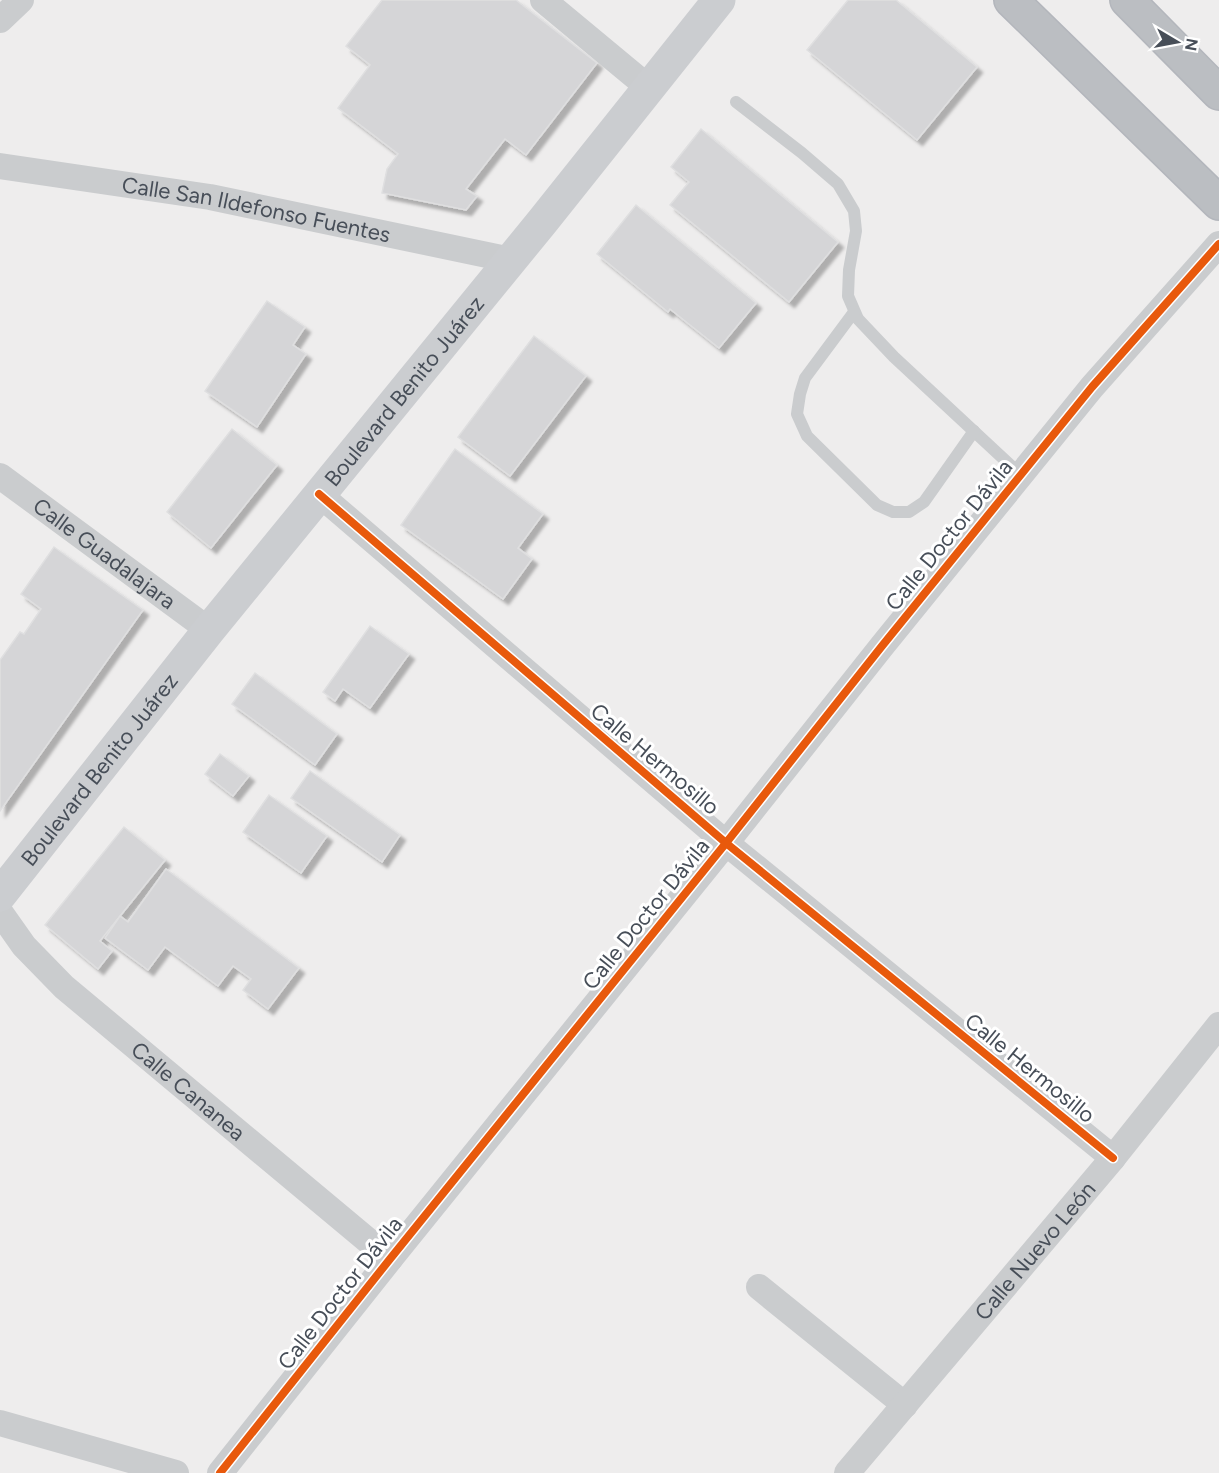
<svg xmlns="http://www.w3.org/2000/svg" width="1219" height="1473" font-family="Figtree,sans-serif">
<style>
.building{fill:#d5d5d7;stroke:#dfdfe0;stroke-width:1.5;filter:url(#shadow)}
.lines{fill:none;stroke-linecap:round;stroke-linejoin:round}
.highway-casing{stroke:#b3b6bc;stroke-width:36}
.lane{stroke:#caccce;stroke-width:12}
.street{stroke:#caccce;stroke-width:26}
.secondary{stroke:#cbcdd0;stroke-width:33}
.highway{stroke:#bbbec2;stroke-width:33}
.cycleway-casing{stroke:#fff;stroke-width:11}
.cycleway{stroke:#e8590c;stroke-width:8}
.labels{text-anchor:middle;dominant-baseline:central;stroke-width:6;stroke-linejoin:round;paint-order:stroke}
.street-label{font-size:22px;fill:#474e58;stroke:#fff}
</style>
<defs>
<filter id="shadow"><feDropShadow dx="5.5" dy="5.5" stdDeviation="1.5" flood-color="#0004"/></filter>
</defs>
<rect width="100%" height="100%" fill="#eeeded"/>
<!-- building -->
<g class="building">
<path d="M 382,0 L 516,0 L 597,63 L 526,155 L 505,139 L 466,189 L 477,196 L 466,210 L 382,193 L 387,169 L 398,154 L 338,108 L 370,65 L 346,46 Z"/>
<path d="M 848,0 L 896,0 L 977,67 L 917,140 L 807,50 Z"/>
<path d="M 701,129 L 838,242 L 789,302 L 670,205 L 689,182 L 671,167 Z"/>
<path d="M 636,205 L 756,303 L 719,348 L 670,309 L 668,312 L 597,254 Z"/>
<path d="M 267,301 L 305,327 L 293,345 L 306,354 L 257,427 L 205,391 Z"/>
<path d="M 534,336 L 586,376 L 510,476 L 458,437 Z"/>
<path d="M 232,429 L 277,465 L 211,548 L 167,512 Z"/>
<path d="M 455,449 L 543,514 L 518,548 L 532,559 L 503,599 L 401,525 Z"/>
<path d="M 54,547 L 143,610 L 0,811 L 0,660 L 20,632 L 24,634 L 41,609 L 21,594 Z"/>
<path d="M 370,626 L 409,654 L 370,708 L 343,689 L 335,701 L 323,692 Z"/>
<path d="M 255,673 L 337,734 L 315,765 L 232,704 Z"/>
<path d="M 220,754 L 249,776 L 233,796 L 205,774 Z"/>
<path d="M 310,771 L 400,835 L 382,862 L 291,798 Z"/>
<path d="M 269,795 L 327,836 L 301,873 L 243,832 Z"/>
<path d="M 124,827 L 165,860 L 100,941 L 112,951 L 98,969 L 45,925 Z"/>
<path d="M 166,869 L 299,968 L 268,1009 L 243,990 L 251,979 L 233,966 L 218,986 L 165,947 L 148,970 L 105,938 L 120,916 L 128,922 Z"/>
</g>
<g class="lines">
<!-- highway casing -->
<g class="highway-casing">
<g id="highway">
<path d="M 1011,0 L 1219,203"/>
<path d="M 1127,0 L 1219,93"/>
</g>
</g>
<!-- lane -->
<g class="lane">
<path d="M 736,102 L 802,153 L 838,184 L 854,211 L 856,231 L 849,270 L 848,296 L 858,319 L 894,357 L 1021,475"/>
<path d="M 854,312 L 805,378 L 800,394 L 797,414 L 807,436 L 877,505 L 893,512 L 909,512 L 924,502 L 974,431"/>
</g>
<!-- street -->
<g class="street">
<path d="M 543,0 L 649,88"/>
<path d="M 0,20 L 21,0"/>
<path id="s1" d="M 0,166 L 210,197 L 511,260"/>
<path id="s2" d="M 0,476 L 209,630"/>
<path d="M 319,494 L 726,843 L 1113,1158"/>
<path id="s3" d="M 0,912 L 24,946 L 64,987 L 390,1259"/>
<path d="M 759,1287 L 905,1405"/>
<path d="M 0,1423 L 176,1473"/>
<path d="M 220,1473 L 390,1259 L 726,843 L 882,646 L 1092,387 L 1219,244"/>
<path id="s4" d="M 847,1473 L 1113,1158 L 1219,1025"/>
</g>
<!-- secondary -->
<path class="secondary" id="s5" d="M 0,895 L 209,630 L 542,222 L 719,0"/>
<!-- highway -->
<use href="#highway" class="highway"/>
<!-- cycleway casing -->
<g class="cycleway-casing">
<g id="cycleway">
<path d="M 319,494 L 726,843 L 1113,1158"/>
<path d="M 220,1473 L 390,1259 L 726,843 L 882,646 L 1092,387 L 1219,244"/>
</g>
</g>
<!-- cycleway -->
<use href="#cycleway" class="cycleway"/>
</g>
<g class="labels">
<!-- street labels -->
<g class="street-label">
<text stroke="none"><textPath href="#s1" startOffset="260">Calle San Ildefonso Fuentes</textPath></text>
<text stroke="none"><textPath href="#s5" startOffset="646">Boulevard Benito Juárez</textPath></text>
<text transform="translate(949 535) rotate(-51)">Calle Doctor Dávila</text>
<text stroke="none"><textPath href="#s2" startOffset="130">Calle Guadalajara</textPath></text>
<text transform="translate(655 759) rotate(40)">Calle Hermosillo</text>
<text stroke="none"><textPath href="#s5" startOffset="160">Boulevard Benito Juárez</textPath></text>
<text transform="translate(646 914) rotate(-51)">Calle Doctor Dávila</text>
<text transform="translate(1030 1068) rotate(39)">Calle Hermosillo</text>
<text stroke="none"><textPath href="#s3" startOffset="261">Calle Cananea</textPath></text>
<text stroke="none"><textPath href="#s4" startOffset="291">Calle Nuevo León</textPath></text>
<text transform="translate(340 1293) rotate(-52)">Calle Doctor Dávila</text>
</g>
</g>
<!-- north arrow -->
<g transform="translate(1177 42) rotate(100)" stroke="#ffffff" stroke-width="4.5" paint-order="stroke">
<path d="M0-4.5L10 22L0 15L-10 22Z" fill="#474e58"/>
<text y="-9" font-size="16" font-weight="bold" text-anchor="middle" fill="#474e58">N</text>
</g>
</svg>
